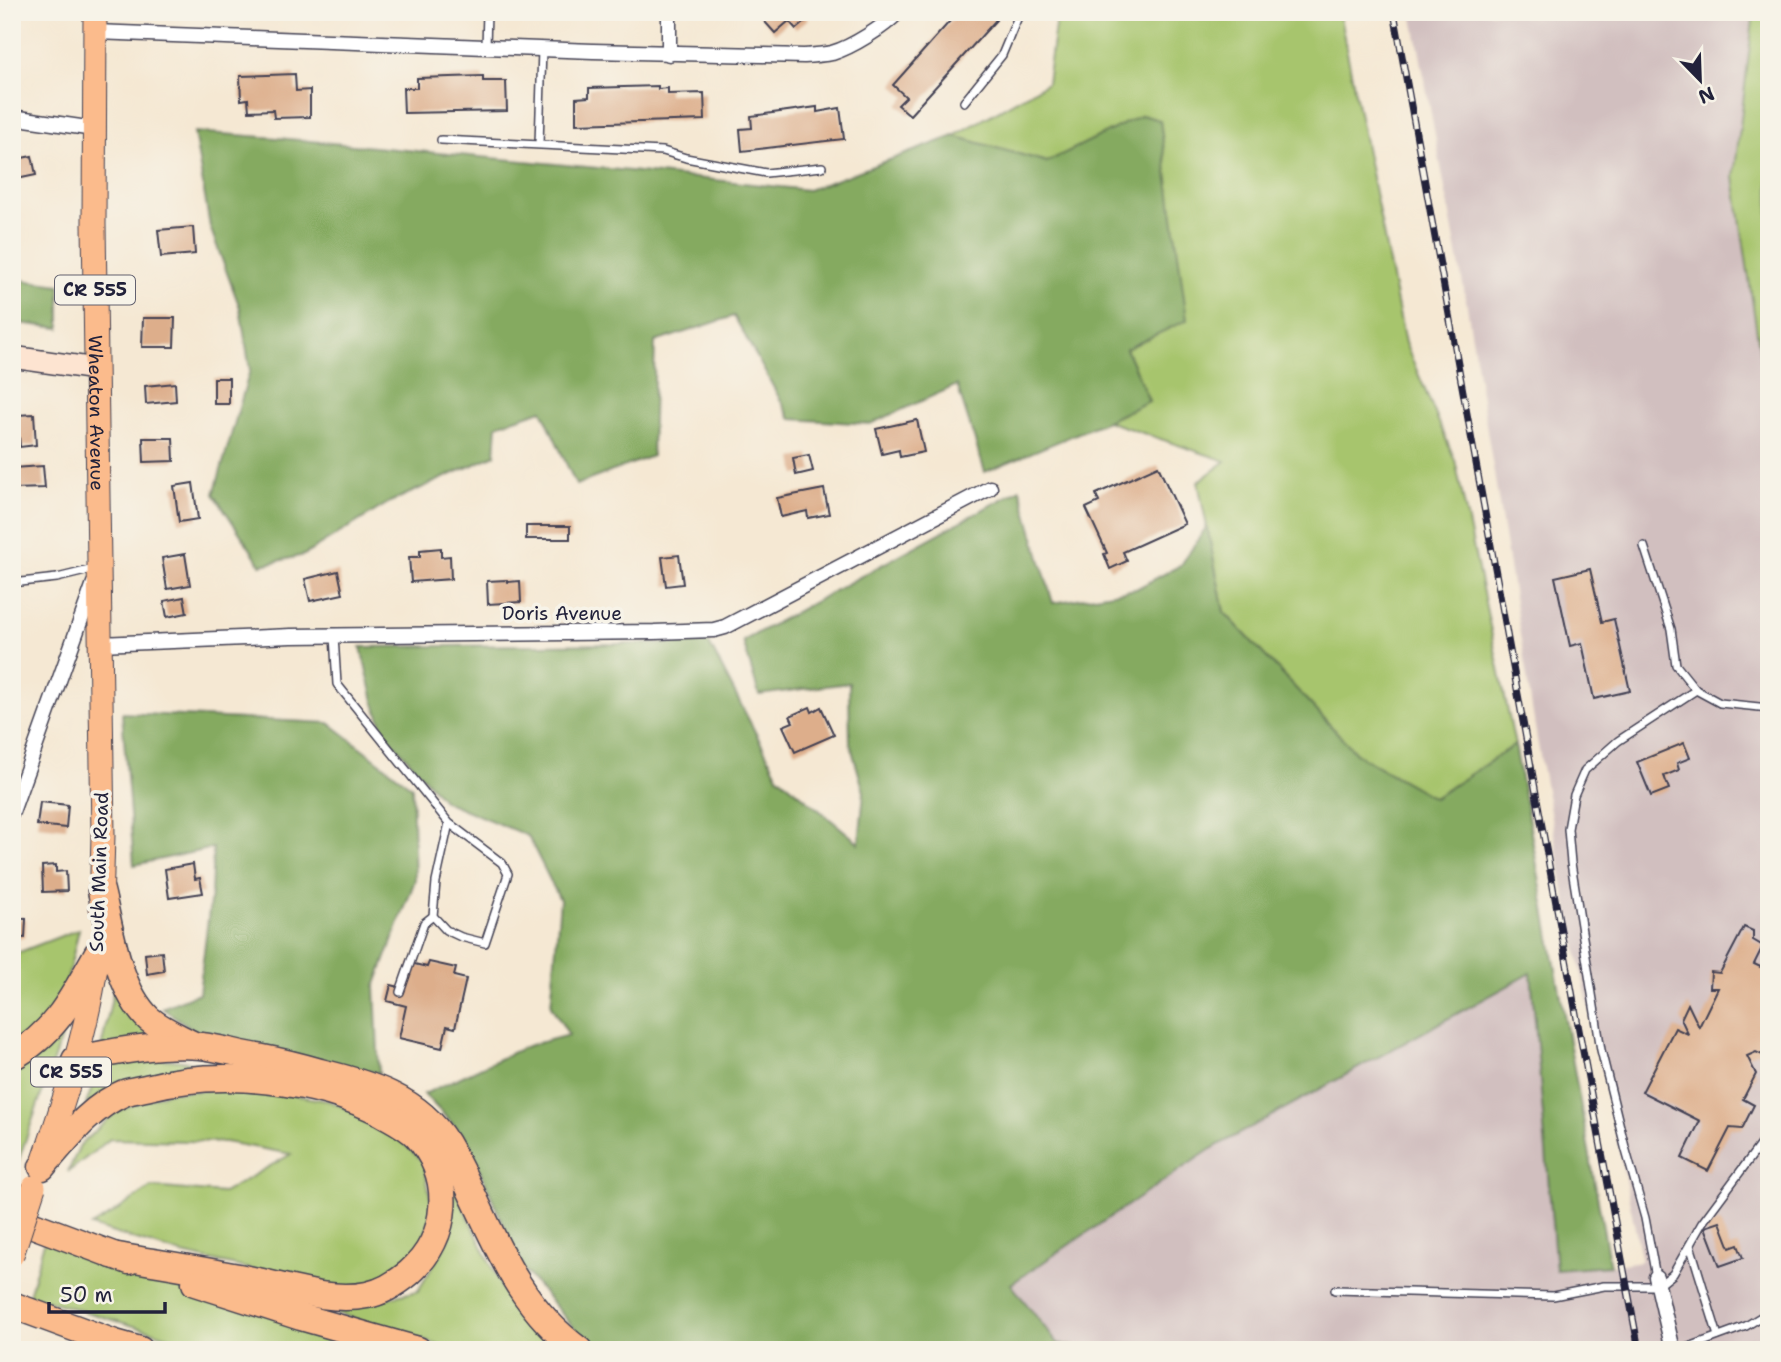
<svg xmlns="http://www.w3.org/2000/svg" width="1781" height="1362" font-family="'Shantell Sans',sans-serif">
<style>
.industrial{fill:#d1bfbf}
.green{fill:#a7c56d;stroke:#647454;stroke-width:2}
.forest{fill:#85aa60;stroke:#54664e;stroke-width:2}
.building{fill:#ddae8b}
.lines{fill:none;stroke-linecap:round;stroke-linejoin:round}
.service-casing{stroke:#424052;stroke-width:10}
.minor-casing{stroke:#424052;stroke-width:17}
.secondary-casing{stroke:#424052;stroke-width:24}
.primary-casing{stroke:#424052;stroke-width:25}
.motorway-casing{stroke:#424052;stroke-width:29}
.service{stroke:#fff;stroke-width:7}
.minor{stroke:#fff;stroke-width:14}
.secondary{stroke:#fde4d1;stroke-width:21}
.primary{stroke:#fbbb8c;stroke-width:23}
.motorway{stroke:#fbbb8c;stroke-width:26}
.rail-casing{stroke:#22223b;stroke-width:7}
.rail{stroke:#f7f3e8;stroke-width:4.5;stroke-dasharray:13;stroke-linecap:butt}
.primary-bridge-casing{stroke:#424052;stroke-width:25;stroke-linecap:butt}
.primary-bridge{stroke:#fbbb8c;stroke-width:23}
.labels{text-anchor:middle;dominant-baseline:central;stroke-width:7;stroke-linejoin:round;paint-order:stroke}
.shield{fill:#f7f3e8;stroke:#62616f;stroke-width:2}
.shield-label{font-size:18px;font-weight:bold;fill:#22223b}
.street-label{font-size:19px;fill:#22223b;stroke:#f7f3e8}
</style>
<rect width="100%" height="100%" fill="#f7f3e8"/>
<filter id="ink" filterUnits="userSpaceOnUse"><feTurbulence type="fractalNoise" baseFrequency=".0143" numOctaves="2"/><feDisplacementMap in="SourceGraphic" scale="14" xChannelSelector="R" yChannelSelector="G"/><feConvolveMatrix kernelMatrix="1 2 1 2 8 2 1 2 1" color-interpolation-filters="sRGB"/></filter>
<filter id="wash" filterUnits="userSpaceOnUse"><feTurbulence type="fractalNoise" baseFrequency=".00686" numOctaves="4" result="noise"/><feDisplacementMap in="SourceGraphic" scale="28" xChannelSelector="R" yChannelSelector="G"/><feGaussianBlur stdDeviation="1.57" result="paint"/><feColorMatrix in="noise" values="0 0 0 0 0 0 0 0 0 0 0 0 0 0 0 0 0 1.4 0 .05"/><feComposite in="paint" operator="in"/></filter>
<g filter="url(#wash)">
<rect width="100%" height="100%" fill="#f5e8d3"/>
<!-- industrial -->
<path class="industrial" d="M 1412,12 L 1754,12 L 1734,177 L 1762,367 L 1769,378 L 1769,1350 L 1089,1350 L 1057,1343 L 1011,1284 L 1211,1149 L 1532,973 L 1556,1269 L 1609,1266 L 1642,1261 L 1564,889 L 1537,739 L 1466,300 Z"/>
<!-- green -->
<g class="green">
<path d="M 1057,12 L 1339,12 L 1405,343 L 1455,460 L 1515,745 L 1434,798 L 1358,755 L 1224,612 L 1198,482 L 1226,461 L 1107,421 L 1149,401 L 1126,349 L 1142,116 L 1047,162 L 954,136 L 1047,83 Z"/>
<path d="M 1754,12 L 1769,12 L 1769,378 L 1762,367 L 1734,177 Z"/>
<path d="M 79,929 L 64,994 L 32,1037 L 12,1046 L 12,955 Z"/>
<path d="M 115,983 L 151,1036 L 101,1049 Z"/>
<path d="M 63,1032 L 12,1179 L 12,1066 Z"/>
<path d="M 152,1058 L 250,1068 L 86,1104 L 101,1064 Z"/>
<path d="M 254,1089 L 329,1101 L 384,1124 L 423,1162 L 433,1210 L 420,1248 L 390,1277 L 360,1289 L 331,1287 L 182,1254 L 91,1226 L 112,1214 L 151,1187 L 223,1193 L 291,1154 L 225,1142 L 110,1139 L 68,1172 L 80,1145 L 117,1111 L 168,1092 Z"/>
<path d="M 449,1176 L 505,1295 L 531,1329 L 556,1350 L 454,1350 L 330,1311 L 418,1291 L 449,1239 Z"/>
<path d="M 46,1235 L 180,1289 L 390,1350 L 215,1350 L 29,1295 Z"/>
</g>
<!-- forest -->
<g class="forest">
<path d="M 1142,115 L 1160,120 L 1187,320 L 1126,349 L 1149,401 L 1107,421 L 985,472 L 957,385 L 870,424 L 791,419 L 734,316 L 655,342 L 652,456 L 576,485 L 542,410 L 497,425 L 495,455 L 390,502 L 304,555 L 261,565 L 214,494 L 250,370 L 240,308 L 210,227 L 194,132 L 278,138 L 630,171 L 808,190 L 954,136 L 1047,162 Z"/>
<path d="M 12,279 L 60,285 L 60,328 L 12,322 Z"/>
<path d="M 1020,489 L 1053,603 L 1136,589 L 1181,565 L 1207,526 L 1224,612 L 1358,755 L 1434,798 L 1515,745 L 1610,1266 L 1556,1270 L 1531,973 L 1211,1149 L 1011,1284 L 1057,1343 L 1089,1350 L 602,1350 L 588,1344 L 523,1269 L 466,1138 L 424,1094 L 527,1046 L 569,1035 L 551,1006 L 560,900 L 528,836 L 444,801 L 384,732 L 374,701 L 361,647 L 709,643 L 778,776 L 859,843 L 864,792 L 850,743 L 849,683 L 759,695 L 743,641 Z"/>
<path d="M 122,713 L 329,723 L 412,787 L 415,880 L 375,987 L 379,1073 L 212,1042 L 162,1008 L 199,993 L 211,894 L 213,848 L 134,865 Z"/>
</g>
<g id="blocks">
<!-- building -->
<g class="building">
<path d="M 756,12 L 802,12 L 808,19 L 796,29 L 789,21 L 775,33 Z"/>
<path d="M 958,12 L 988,12 L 996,20 L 910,115 L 898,105 L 906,97 L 893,85 Z"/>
<path d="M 295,74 L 296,91 L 310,90 L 310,117 L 274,118 L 273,110 L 249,111 L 248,99 L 241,100 L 240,76 Z"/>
<path d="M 483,76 L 483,81 L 506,81 L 507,111 L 404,113 L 403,88 L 417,88 L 417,78 Z"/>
<path d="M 658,86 L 658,89 L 668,88 L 668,94 L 704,93 L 705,120 L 576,124 L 576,98 L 589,97 L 589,88 Z"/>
<path d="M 817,107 L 817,112 L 840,108 L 844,139 L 742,151 L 740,129 L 752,128 L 751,116 Z"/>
<path d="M 32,156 L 36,175 L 12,180 L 12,160 Z"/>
<path d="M 193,227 L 195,254 L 161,257 L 158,230 Z"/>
<path d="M 143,318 L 175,318 L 174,347 L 142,347 Z"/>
<rect x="214" y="378" width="15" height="26"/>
<path d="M 175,383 L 176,401 L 146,404 L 145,386 Z"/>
<path d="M 34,414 L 36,445 L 20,447 L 17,415 Z"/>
<path d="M 917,420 L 924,452 L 900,457 L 899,450 L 882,454 L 876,429 Z"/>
<path d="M 143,438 L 173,438 L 174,461 L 144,462 Z"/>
<path d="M 809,455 L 813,471 L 796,475 L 793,458 Z"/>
<path d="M 43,466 L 45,488 L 12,489 L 12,468 Z"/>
<path d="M 1158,466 L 1185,524 L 1123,552 L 1127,561 L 1110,569 L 1104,554 L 1107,553 L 1086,508 L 1099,502 L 1096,494 Z"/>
<path d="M 193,483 L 198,519 L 179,522 L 174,486 Z"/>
<path d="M 824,489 L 829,514 L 808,518 L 807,511 L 781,517 L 777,498 Z"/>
<rect x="526" y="526" width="44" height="13"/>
<path d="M 441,548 L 441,557 L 450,556 L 451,579 L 411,582 L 409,557 L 420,557 L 420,550 Z"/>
<path d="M 185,554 L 190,585 L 167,589 L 162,558 Z"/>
<path d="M 679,555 L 683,584 L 666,586 L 662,557 Z"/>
<path d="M 1590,569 L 1602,622 L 1614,619 L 1630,691 L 1594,699 L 1582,643 L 1570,646 L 1555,577 Z"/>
<path d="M 338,571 L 343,594 L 310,601 L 305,579 Z"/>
<path d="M 507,580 L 508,582 L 520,581 L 521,602 L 488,604 L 487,581 Z"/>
<path d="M 184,597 L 187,613 L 167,617 L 164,601 Z"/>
<path d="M 810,707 L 812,712 L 821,707 L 834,735 L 795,752 L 783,726 L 793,722 L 790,716 Z"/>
<path d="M 1684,743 L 1690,758 L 1677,763 L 1679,770 L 1664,776 L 1669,789 L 1651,796 L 1637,762 Z"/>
<path d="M 40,802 L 68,805 L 66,828 L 37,825 Z"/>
<path d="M 193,864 L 195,879 L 200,878 L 203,893 L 169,898 L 165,869 Z"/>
<path d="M 56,865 L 56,872 L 66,871 L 67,891 L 43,892 L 42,866 Z"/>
<path d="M 12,918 L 26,919 L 25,938 L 12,937 Z"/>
<path d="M 1744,927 L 1753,931 L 1753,940 L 1763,946 L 1754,964 L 1769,971 L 1769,1058 L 1756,1052 L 1747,1056 L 1756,1074 L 1743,1099 L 1754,1105 L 1742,1129 L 1730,1128 L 1708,1171 L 1682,1158 L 1700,1121 L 1642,1092 L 1675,1028 L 1688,1034 L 1681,1019 L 1688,1004 L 1699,1027 L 1718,988 L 1710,988 L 1711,972 L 1720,973 Z"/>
<path d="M 162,952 L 164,971 L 147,974 L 145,954 Z"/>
<path d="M 429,962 L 456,968 L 454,976 L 466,979 L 455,1028 L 447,1026 L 442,1048 L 399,1038 L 406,1006 L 387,1001 L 391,985 L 404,988 L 410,963 L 427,967 Z"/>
<path d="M 1720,1222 L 1730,1248 L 1738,1245 L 1743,1258 L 1720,1266 L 1705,1227 Z"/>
</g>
</g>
</g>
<g filter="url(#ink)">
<use href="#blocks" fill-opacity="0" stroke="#424052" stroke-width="2"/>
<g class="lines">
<!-- service casing -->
<g class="service-casing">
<g id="service">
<path d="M 486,47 L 487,12"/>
<path d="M 964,102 L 1002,55 L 1020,12"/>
<path d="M 441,140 L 663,151 L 686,158 L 766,173 L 822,167"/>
<path d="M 539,144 L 542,49"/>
<path d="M 1644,546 L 1671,629 L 1676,665 L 1696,690 L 1720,703 L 1769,708"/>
<path d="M 12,583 L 57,578 L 94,569"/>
<path d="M 334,636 L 337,684 L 449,823 L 436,882 L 433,916 L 446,930 L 461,937 L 485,943 L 508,874 L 502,863 L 449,823"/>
<path d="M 400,992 L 424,923 L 433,916"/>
<path d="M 1690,1245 L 1718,1336"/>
<path d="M 1656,1277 L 1645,1218 L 1625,1147 L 1601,1050 L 1571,863 L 1568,829 L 1574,795 L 1585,770 L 1618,741 L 1696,690"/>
<path d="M 1335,1290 L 1553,1296 L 1604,1286 L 1658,1286 L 1673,1274 L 1702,1223 L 1769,1133"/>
<path d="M 1681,1350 L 1746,1326 L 1769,1312"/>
</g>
</g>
<!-- minor casing -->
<g class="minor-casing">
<g id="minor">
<path d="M 95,32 L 593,51 L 804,56 C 813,55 823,55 832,53 C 852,47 884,27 898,12"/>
<path d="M 669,54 L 669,12"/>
<path d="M 12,117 L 94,129"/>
<path d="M 100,644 L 291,636 L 654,632 L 714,630 L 725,627 L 990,488"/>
<path d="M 12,812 L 94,583"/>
<path d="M 1656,1277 L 1673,1350"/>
</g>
</g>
<!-- secondary casing -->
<g class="secondary-casing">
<path id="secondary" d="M 12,357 L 96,369"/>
</g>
<!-- primary casing -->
<g class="primary-casing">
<g id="primary">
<path id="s1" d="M 95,12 L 94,224 L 103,835 L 101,908"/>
<path d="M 43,1163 C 65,1098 88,1028 97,960"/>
</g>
</g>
<!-- motorway casing -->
<g class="motorway-casing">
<g id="motorway">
<path d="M 101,891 C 111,931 118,990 149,1019 C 162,1030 177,1036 192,1044"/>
<path d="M 12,1057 C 56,1033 74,995 97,954"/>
<path d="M 75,1060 C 115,1051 159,1043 201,1046 C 220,1048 239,1054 258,1057 C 279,1061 300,1066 320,1072 C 367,1083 419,1098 446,1143 C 489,1217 506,1297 579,1350"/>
<path d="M 42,1167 C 66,1140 90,1107 124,1093 C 132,1090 142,1089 150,1087 C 221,1069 317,1079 382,1113 C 394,1120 407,1126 417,1136 C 454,1177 450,1237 409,1273 C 397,1283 383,1292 367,1295 C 328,1303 286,1286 248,1279 C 203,1270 157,1263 112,1255"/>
<path d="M 12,1217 L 129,1261"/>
<path d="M 195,1283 L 301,1317 L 418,1350"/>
<path d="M 12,1305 L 115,1343 L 140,1350"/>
</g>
</g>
<!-- service -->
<use href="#service" class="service"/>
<!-- minor -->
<use href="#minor" class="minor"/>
<!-- secondary -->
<use href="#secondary" class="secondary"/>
<!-- primary -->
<use href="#primary" class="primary"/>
<!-- motorway -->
<use href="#motorway" class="motorway"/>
<!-- rail casing -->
<g class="rail-casing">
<path id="rail" d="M 1394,12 L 1577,1019 L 1639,1350"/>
</g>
<!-- rail -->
<use href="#rail" class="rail"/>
<!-- primary-bridge casing -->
<g class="primary-bridge-casing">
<path id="primary-bridge" d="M 12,1255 L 34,1187"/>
</g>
<!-- primary-bridge -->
<use href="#primary-bridge" class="primary-bridge"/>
</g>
</g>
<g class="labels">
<!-- shield labels -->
<g class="shield">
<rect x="55" y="275.5" width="80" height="29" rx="5"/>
<rect x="31" y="1057.5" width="80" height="29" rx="5"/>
</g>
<g class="shield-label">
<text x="95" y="290">CR 555</text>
<text x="71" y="1072">CR 555</text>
</g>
<!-- street labels -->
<g class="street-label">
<text stroke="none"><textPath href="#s1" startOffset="401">Wheaton Avenue</textPath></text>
<text x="562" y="613">Doris Avenue</text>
<text transform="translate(99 872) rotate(-88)">South Main Road</text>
</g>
</g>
<!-- margin -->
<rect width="1781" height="1362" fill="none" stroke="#f7f3e8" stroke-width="42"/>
<!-- north arrow -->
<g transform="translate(1700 80) rotate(157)" stroke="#f7f3e8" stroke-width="5" paint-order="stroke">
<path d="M0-5L12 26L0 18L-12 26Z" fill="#22223b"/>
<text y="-10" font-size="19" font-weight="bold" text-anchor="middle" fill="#22223b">N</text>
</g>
<!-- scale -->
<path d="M49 1302v10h116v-10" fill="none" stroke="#22223b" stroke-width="3.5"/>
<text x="60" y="1302" font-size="21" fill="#22223b" stroke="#f7f3e8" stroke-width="5" paint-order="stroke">50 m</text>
</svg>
